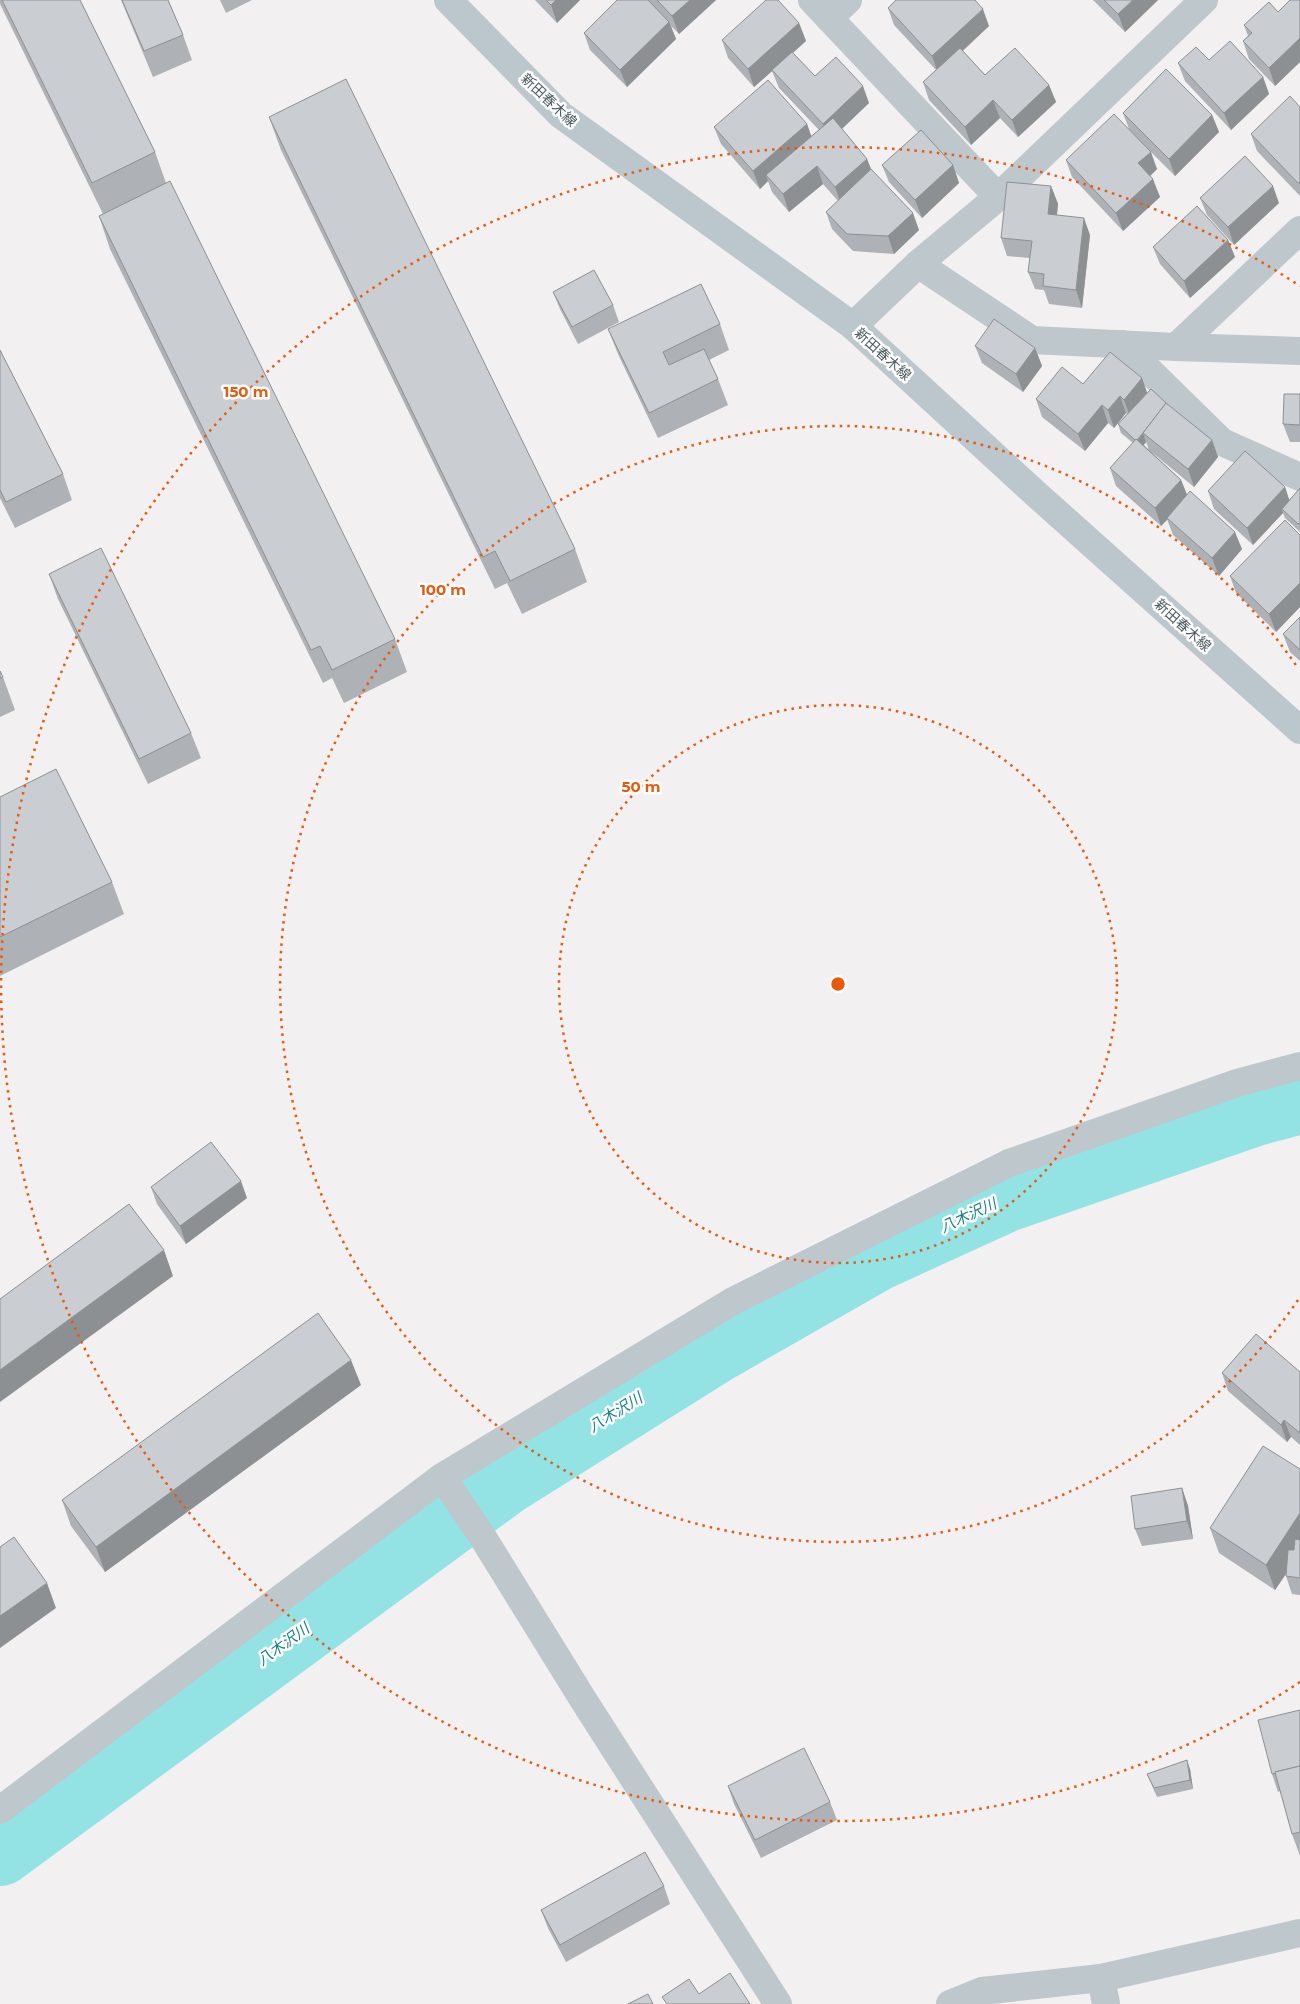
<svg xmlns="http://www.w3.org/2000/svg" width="1300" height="2004" font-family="Montserrat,'Noto Sans JP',sans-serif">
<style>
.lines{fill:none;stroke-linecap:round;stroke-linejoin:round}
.river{stroke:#93e3e5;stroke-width:68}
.street{stroke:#bdc7cc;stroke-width:28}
.secondary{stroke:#bbc7cd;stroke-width:28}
.wall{fill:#aeb1b5}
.shaded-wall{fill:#8d9093}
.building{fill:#caced2;stroke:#8d9093}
.ring{fill:none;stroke:#e8590c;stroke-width:2.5;stroke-dasharray:2.5 5}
.labels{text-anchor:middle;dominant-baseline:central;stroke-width:5;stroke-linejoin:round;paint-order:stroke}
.street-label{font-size:14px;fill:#4a575c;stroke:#fff}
.water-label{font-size:15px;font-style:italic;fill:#178084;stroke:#fff}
.centre{fill:#e8590c;stroke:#fff;stroke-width:2.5}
.ring-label{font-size:15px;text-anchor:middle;font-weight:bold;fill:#e8590c;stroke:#fff;stroke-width:5;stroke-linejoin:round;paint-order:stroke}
</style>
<rect width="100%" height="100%" fill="#f2f0f1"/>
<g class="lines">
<!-- river -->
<path class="river" d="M 0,1852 L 504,1482 L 716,1349 L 877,1257 L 1006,1198 L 1252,1113 L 1300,1100"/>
<!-- street -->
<g class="street">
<path d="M 812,0 L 998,197"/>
<path d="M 829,18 L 848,0"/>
<path d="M 918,264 L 1032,340 L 1176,347 L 1300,230"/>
<path d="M 853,326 L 918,264 L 998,197 L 1204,0"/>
<path d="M 1122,344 L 1222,442 L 1300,477"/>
<path d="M 1176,347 L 1300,351"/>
<path d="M 442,1477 L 482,1536 L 584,1701 L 778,2004"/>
<path d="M 0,1810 L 442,1477 L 733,1301 L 1009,1163 L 1237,1083 L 1300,1066"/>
<path d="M 1101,1978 L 1106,2004"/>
<path d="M 950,2004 L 982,1991 L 1101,1978 L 1300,1933"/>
</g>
<!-- secondary -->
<path class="secondary" d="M 448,0 L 561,115 L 853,326 L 1036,494 L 1300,730"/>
</g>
<!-- wall -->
<g class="wall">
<path d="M 0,0 L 80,0 L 155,152 L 166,183 L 395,639 L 407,672 L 344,703 L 332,678 L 323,683 L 110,249 L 99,216 L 103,214 L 0,4 Z"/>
<path d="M 121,0 L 168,0 L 183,35 L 192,60 L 153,77 Z"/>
<path d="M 220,0 L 252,0 L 226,13 Z"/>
<path d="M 535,0 L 580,0 L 557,23 Z"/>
<path d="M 617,0 L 716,0 L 679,34 L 671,26 L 676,39 L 627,87 L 590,50 L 584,33 Z"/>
<path d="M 1093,0 L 1158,0 L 1125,32 Z"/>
<path d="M 1300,0 L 1300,62 L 1275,86 L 1249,59 L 1243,41 L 1248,36 L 1244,25 L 1278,12 Z"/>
<path d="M 888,8 L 989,26 L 963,51 L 985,75 L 1049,85 L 1056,102 L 1018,137 L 1000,118 L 971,145 L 929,100 L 923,82 L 936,70 L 894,25 Z"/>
<path d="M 799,23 L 806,41 L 793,53 L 815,76 L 869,103 L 842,129 L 867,159 L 871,170 L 919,230 L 894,254 L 853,251 L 832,229 L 826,212 L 838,201 L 823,184 L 789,212 L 772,192 L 768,181 L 760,189 L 721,144 L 714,127 L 807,124 L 811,136 L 819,130 L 779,88 L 772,71 L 754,87 L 728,58 L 722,40 Z"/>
<path d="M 1209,60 L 1263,77 L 1269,94 L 1231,130 L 1185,81 L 1178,63 Z"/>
<path d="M 1300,107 L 1300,196 L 1257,151 L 1251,134 Z"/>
<path d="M 1123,113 L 1212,115 L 1219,132 L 1175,176 L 1146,147 L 1157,169 L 1150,176 L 1160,197 L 1123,231 L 1072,177 L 1066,160 L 1129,129 Z"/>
<path d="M 269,117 L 575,549 L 587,582 L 522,614 L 507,583 L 495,589 L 281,150 Z"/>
<path d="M 882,165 L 953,165 L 959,183 L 922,218 L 889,182 Z"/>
<path d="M 1051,186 L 1058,204 L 1057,215 L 1090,235 L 1082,308 L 1049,304 L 1044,290 L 1035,289 L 1028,272 L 1030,258 L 1007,256 L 1001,238 Z"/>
<path d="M 1200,198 L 1279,203 L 1234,245 L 1207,215 Z"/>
<path d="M 1228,240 L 1235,257 L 1190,298 L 1160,264 L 1153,247 Z"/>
<path d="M 553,292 L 613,305 L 619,322 L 578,344 L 560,309 Z"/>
<path d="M 720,324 L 729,350 L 709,360 L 718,379 L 728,405 L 658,438 L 618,354 L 608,329 Z"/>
<path d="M 975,346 L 1035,348 L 1042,366 L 1023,392 L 982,363 Z"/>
<path d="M 0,350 L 63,474 L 72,500 L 15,528 L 0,498 Z"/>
<path d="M 1083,384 L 1147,393 L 1166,403 L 1212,440 L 1218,457 L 1194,487 L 1149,450 L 1146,442 L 1144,445 L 1181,480 L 1187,495 L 1242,549 L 1219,576 L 1173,535 L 1167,519 L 1161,526 L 1116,486 L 1110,468 L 1133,443 L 1121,433 L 1118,424 L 1127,414 L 1126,413 L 1114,428 L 1108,423 L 1085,451 L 1042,417 L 1036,399 Z"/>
<path d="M 1300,394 L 1300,442 L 1290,442 L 1283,424 Z"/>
<path d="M 1285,487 L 1289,500 L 1300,488 L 1300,532 L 1285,518 L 1283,513 L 1253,545 L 1214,509 L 1208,491 Z"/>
<path d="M 1300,535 L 1300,607 L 1276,632 L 1236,593 L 1230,576 Z"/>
<path d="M 49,574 L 191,733 L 201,758 L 148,784 L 58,599 Z"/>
<path d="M 1300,617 L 1300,661 L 1290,652 L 1283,634 Z"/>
<path d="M 0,671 L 3,677 L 15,710 L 0,717 Z"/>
<path d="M 0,797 L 112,882 L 124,914 L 0,976 Z"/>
<path d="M 151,1187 L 247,1198 L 186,1244 L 157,1204 Z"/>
<path d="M 1300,1372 L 1300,1445 L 1291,1437 L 1287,1442 L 1228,1391 L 1222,1373 Z"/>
<path d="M 361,1385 L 105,1572 L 71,1526 L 62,1500 Z"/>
<path d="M 1300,1469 L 1300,1595 L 1292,1594 L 1286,1576 L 1286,1574 L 1275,1590 L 1219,1553 L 1210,1528 Z"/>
<path d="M 1182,1488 L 1188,1506 L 1193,1539 L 1142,1546 L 1135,1529 Z"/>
<path d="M 1300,1710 L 1300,1856 L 1292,1834 L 1280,1791 L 1278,1792 L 1272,1774 Z"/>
<path d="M 1190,1769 L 1193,1789 L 1157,1797 L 1147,1774 Z"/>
<path d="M 728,1786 L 830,1802 L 837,1820 L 761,1858 L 734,1804 Z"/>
<path d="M 664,1886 L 670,1904 L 566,1962 L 548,1928 L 541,1910 Z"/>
</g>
<!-- shaded-wall -->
<g class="shaded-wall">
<path d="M 556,0 L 580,0 L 557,23 L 551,5 Z"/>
<path d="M 690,0 L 716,0 L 679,34 L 672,16 Z"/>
<path d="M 1133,0 L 1158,0 L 1125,32 L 1118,14 Z"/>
<path d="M 983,9 L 989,26 L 938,73 L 932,56 Z"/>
<path d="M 669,22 L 676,39 L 627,87 L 620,70 Z"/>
<path d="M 799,23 L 806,41 L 754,87 L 748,69 Z"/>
<path d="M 1300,38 L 1300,62 L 1275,86 L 1269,68 Z"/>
<path d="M 1263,77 L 1269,94 L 1231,130 L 1224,113 Z"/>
<path d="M 1049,85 L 1056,102 L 1018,137 L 1012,120 Z"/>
<path d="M 863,86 L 869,103 L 829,141 L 823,124 Z"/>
<path d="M 993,100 L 1000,118 L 971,145 L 965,127 Z"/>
<path d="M 1212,115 L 1219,132 L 1175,176 L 1169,159 Z"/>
<path d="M 807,124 L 813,141 L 766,175 L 768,181 L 760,189 L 753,171 Z"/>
<path d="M 1151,152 L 1157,169 L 1145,181 L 1138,163 Z"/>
<path d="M 867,159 L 874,176 L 841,204 L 835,187 Z"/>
<path d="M 953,165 L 959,183 L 922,218 L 915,200 Z"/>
<path d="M 817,166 L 823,184 L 789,212 L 783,194 Z"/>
<path d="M 1153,179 L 1160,197 L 1123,231 L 1116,213 Z"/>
<path d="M 1051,186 L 1058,204 L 1055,232 L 1048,214 Z"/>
<path d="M 1273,186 L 1279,203 L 1234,245 L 1228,227 Z"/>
<path d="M 913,213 L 919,230 L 894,254 L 888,236 Z"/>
<path d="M 1084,218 L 1090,235 L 1082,308 L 1076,290 Z"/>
<path d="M 1228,240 L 1235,257 L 1190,298 L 1184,281 Z"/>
<path d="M 1035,348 L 1042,366 L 1023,392 L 1016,374 Z"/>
<path d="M 1142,378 L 1148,395 L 1130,417 L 1124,400 Z"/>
<path d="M 1120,396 L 1126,413 L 1114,428 L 1108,410 Z"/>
<path d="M 1102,405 L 1108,423 L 1085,451 L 1078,434 Z"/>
<path d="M 1143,433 L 1146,442 L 1140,450 L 1137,441 Z"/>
<path d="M 1212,440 L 1218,457 L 1194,487 L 1188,469 Z"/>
<path d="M 1181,480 L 1188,497 L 1167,518 L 1168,519 L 1161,526 L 1155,508 Z"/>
<path d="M 1285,487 L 1291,505 L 1282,509 L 1283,513 L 1253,545 L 1247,528 Z"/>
<path d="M 1235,532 L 1242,549 L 1219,576 L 1212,558 Z"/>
<path d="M 1300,583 L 1300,607 L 1276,632 L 1269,614 Z"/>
<path d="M 241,1181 L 247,1198 L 186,1244 L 180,1226 Z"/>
<path d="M 164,1250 L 173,1276 L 0,1402 L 0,1370 Z"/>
<path d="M 351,1360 L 361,1385 L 105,1572 L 96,1547 Z"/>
<path d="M 1284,1420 L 1291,1437 L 1287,1442 L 1281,1425 Z"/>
<path d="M 1182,1488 L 1188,1506 L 1193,1539 L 1187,1521 Z"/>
<path d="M 1300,1513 L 1300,1553 L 1275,1590 L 1266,1565 Z"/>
<path d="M 47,1583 L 56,1608 L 0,1648 L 0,1616 Z"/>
<path d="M 1187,1760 L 1190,1769 L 1193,1789 L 1190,1780 Z"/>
</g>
<!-- building -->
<g class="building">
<path d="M 2,0 L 80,0 L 155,152 L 92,183 Z"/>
<path d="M 122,0 L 168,0 L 183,35 L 144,51 Z"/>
<path d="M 546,0 L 556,0 L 551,5 Z"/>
<path d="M 617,0 L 648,0 L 669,22 L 620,70 L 584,33 Z"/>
<path d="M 657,0 L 690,0 L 672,16 Z"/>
<path d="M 766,0 L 778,0 L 799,23 L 748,69 L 722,40 Z"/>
<path d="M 896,0 L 975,0 L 983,9 L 932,56 L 888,8 Z"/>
<path d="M 1104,0 L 1133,0 L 1118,14 Z"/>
<path d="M 1290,0 L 1300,0 L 1300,38 L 1269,68 L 1243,41 L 1252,33 L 1244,25 L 1269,2 L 1278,12 Z"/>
<path d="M 1230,41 L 1263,77 L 1224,113 L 1178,63 L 1196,47 L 1209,60 Z"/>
<path d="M 960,48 L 985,75 L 1015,48 L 1049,85 L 1012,120 L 993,100 L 965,127 L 923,82 Z"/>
<path d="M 792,52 L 815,76 L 836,57 L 863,86 L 823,124 L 772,70 Z"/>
<path d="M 1166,69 L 1212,115 L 1169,159 L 1123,113 Z"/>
<path d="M 346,79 L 575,549 L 510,581 L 495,551 L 483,557 L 269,117 Z"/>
<path d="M 768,80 L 807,124 L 753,171 L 714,127 Z"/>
<path d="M 1290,96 L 1300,107 L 1300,182 L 1298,183 L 1251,134 Z"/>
<path d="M 1114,114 L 1151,152 L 1138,163 L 1153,179 L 1116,213 L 1066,160 Z"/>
<path d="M 833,118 L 867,159 L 835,187 L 817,166 L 783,194 L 766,175 Z"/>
<path d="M 921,130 L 953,165 L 915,200 L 882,165 Z"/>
<path d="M 1245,156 L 1273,186 L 1228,227 L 1200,198 Z"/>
<path d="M 871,169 L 913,213 L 888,236 L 847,234 L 826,212 Z"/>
<path d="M 170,181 L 395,639 L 332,670 L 320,646 L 311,650 L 99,216 Z"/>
<path d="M 1007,182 L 1051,186 L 1048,214 L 1084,218 L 1076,290 L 1043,286 L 1044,274 L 1028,272 L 1032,241 L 1001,238 Z"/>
<path d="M 1197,206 L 1228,240 L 1184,281 L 1153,247 Z"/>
<path d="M 594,270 L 613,305 L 572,327 L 553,292 Z"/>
<path d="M 701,284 L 720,324 L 663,352 L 669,365 L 704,349 L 718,379 L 649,413 L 608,329 Z"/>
<path d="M 994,319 L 1035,348 L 1016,374 L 975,346 Z"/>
<path d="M 0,350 L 63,474 L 6,502 L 0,490 Z"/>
<path d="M 1110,352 L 1142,378 L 1124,400 L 1120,396 L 1108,410 L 1102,405 L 1078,434 L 1036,399 L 1062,367 L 1083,384 Z"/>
<path d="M 1151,389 L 1166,403 L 1143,433 L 1137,440 L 1136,439 L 1135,440 L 1118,424 Z"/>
<path d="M 1284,394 L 1300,394 L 1300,425 L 1283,424 Z"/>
<path d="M 1166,403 L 1212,440 L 1188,469 L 1143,433 Z"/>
<path d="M 1136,439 L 1181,480 L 1155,508 L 1110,468 Z"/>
<path d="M 1245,451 L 1285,487 L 1247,528 L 1208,491 Z"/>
<path d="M 1300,488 L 1300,522 L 1298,524 L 1282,509 Z"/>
<path d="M 1190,491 L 1235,532 L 1212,558 L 1167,518 Z"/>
<path d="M 1285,520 L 1300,535 L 1300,583 L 1269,614 L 1230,576 Z"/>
<path d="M 101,548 L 191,733 L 139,759 L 49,574 Z"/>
<path d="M 1300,617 L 1300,650 L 1283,634 Z"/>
<path d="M 0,671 L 3,677 L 0,678 Z"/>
<path d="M 56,769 L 112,882 L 0,937 L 0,797 Z"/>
<path d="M 211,1142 L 241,1181 L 180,1226 L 151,1187 Z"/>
<path d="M 129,1204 L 164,1250 L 0,1370 L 0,1299 Z"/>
<path d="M 318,1313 L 351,1360 L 96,1547 L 62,1500 Z"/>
<path d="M 1256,1334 L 1300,1372 L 1300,1433 L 1284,1420 L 1281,1425 L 1222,1373 Z"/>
<path d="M 1263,1446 L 1300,1469 L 1300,1513 L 1266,1565 L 1210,1528 Z"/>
<path d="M 1182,1488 L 1187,1521 L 1135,1529 L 1131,1496 Z"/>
<path d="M 14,1537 L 47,1583 L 0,1616 L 0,1547 Z"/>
<path d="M 1295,1539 L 1300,1540 L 1300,1578 L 1286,1576 L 1288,1550 L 1294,1550 Z"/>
<path d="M 1300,1710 L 1300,1766 L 1275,1772 L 1276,1773 L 1272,1774 L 1258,1720 Z"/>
<path d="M 804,1748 L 830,1802 L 755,1840 L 728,1786 Z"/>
<path d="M 1187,1760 L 1190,1780 L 1154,1788 L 1147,1774 Z"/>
<path d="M 1300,1766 L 1300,1832 L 1292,1834 L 1275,1772 Z"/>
<path d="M 645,1852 L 664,1886 L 560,1945 L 541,1910 Z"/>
<path d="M 730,1973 L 750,2004 L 667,2004 L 662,1997 L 689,1979 L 699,1994 Z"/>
<path d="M 648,1994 L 653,2004 L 628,2004 Z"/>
</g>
<!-- distance rings -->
<g class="ring">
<circle cx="838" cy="984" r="279"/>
<path d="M1298 1300A558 558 0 1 1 1298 668"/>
<path d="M1300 1682A837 837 0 1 1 1300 286"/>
</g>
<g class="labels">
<!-- street labels -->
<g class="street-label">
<text transform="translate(549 100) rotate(43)">新田春木線</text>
<text transform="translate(883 354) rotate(42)">新田春木線</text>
<text transform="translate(1183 625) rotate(42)">新田春木線</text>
</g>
<!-- water labels -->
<g class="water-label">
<text transform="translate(968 1215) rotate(-25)">八木沢川</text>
<text transform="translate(615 1412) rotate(-32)">八木沢川</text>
<text transform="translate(283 1644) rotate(-36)">八木沢川</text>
</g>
</g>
<circle cx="838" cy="984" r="8" class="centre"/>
<g class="ring-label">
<text x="246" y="397">150 m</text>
<text x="443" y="595">100 m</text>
<text x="641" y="792">50 m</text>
</g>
</svg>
